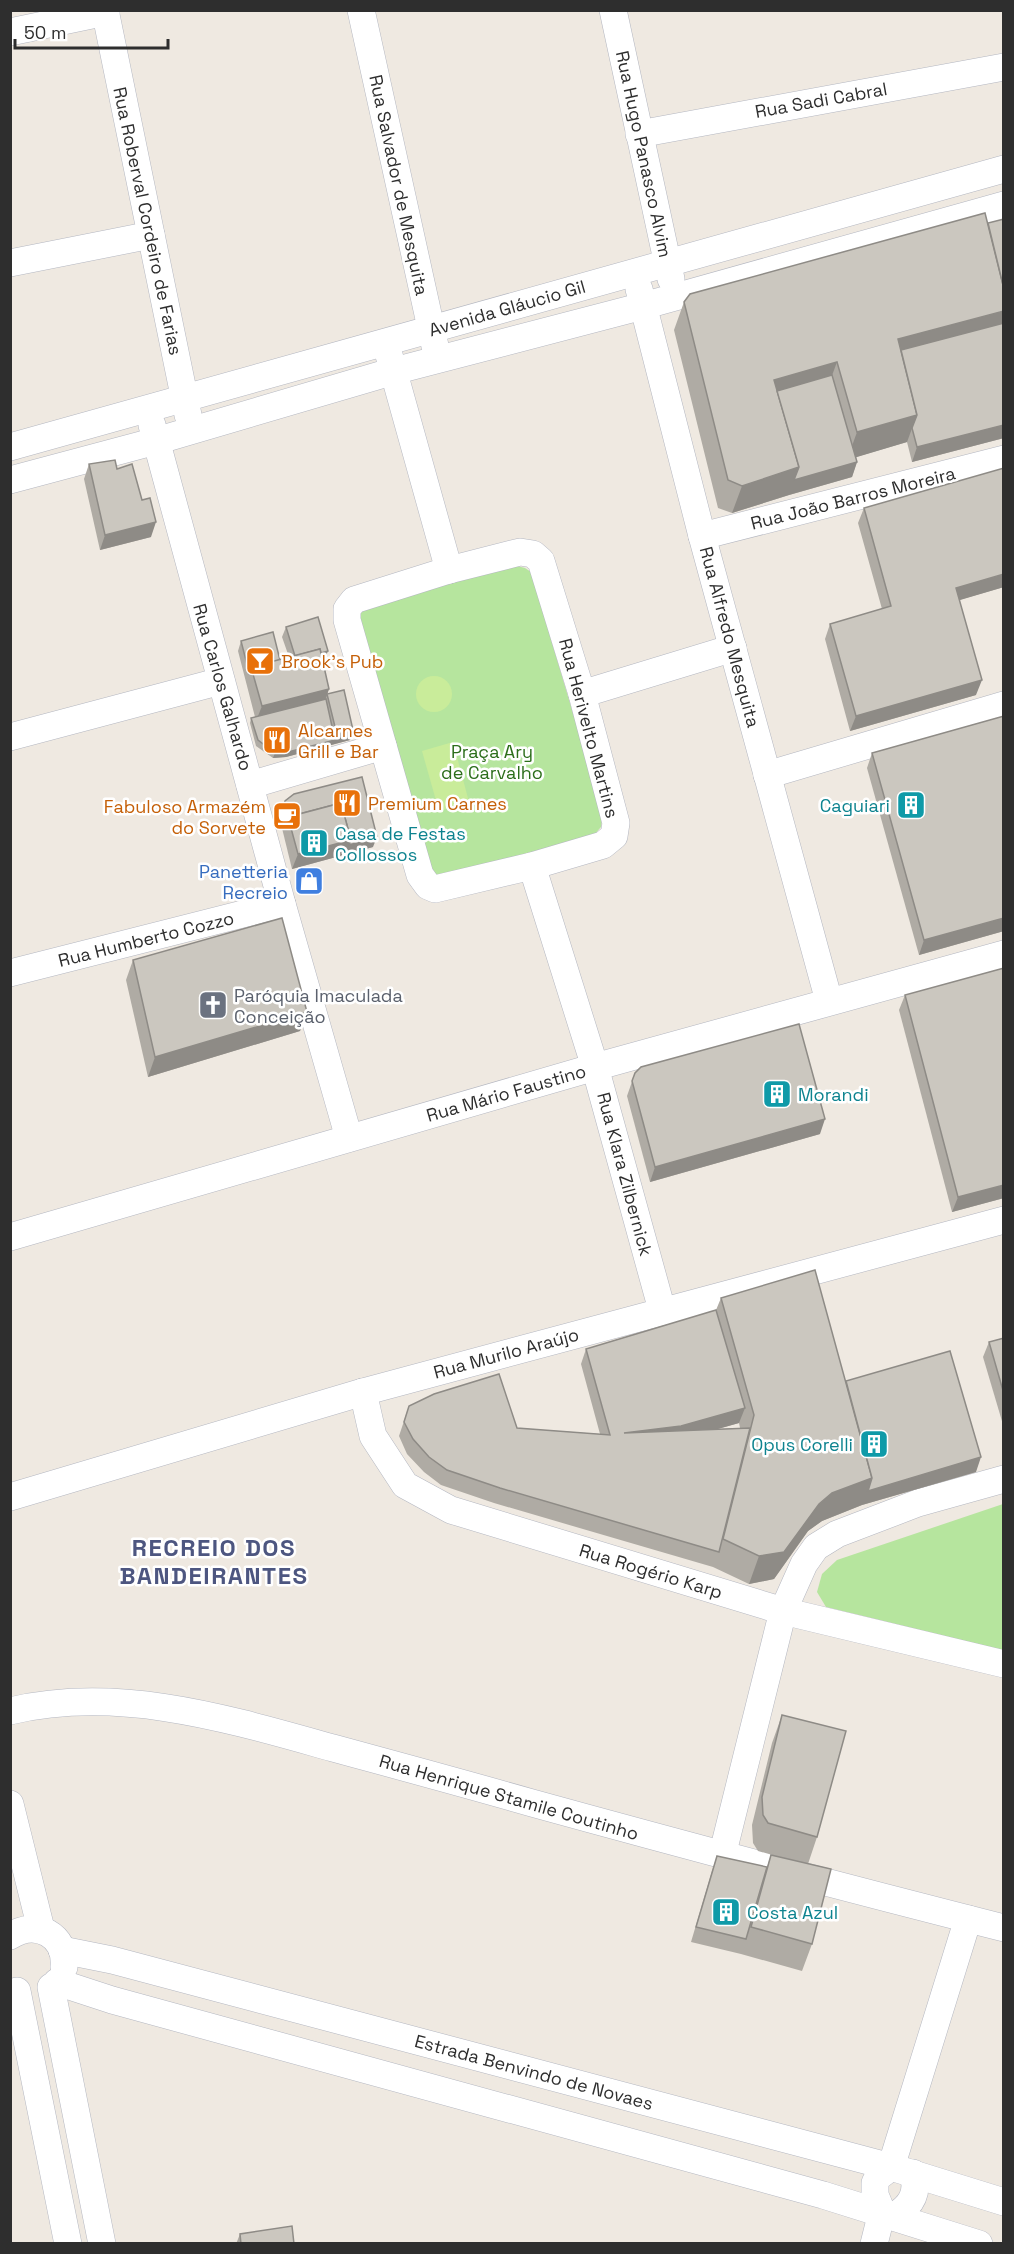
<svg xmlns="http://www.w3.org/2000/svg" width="1014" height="2254" font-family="'Space Grotesk',sans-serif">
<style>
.green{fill:#b6e59e}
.pitch{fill:#c9ec9a}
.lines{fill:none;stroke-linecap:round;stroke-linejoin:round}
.minor-casing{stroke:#b4b7c1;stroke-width:28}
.minor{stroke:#fff;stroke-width:27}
.wall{fill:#afaba4;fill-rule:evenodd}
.shaded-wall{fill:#8e8b86}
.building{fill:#cbc7bf;stroke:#8e8b86;stroke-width:1.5}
.labels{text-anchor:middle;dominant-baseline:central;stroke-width:5;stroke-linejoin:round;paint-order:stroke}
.street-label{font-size:18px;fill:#2e2e2e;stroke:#fff}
.food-label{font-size:18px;fill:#c56008;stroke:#fff;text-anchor:start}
.park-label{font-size:18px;fill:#2c6e1b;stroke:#fff}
.culture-label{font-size:18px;fill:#0d838f;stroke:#fff;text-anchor:start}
.shop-label{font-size:18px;fill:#366cbe;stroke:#fff;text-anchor:end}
.worship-label{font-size:18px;fill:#5b616d;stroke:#fff;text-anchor:start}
.district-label{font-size:24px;font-weight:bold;letter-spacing:1.5px;fill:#4d5680;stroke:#fff}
</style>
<rect width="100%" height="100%" fill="#efe9e1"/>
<!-- green -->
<g class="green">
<path d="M 513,565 L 525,568 L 531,572 L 603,814 L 601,827 L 594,835 L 449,877 L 435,875 L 427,868 L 359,627 L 360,613 L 367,605 Z"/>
<path d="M 1003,1504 L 1003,1650 L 826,1607 L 817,1592 L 822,1574 L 837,1560 Z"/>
</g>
<!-- pitch -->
<g class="pitch">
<circle cx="434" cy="694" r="18"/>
<path d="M 453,742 L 469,802 L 439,811 L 422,751 Z"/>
</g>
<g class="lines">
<!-- minor casing -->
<g class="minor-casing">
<g id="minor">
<path d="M 105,10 L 188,415"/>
<path d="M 361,10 L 435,346"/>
<path d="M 613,10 L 671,279"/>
<path d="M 10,32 L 106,12"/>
<path d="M 639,134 L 1004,67"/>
<path d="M 10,263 L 151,235"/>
<path d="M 639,289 L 702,536 L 829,1001"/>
<path d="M 389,355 L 449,570"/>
<path d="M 152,425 L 282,904 L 349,1138"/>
<path d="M 10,447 L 1004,169"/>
<path d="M 10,480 L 156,441 L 394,371 L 643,306 L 1004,205"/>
<path d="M 702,536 L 1004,459"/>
<path d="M 520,552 L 533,554 L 541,561 L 582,694 L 616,823 L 614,836 L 603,845 L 532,866 L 435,889 L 428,886 L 420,875 L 347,620 L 347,609 L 354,600 L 449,570 Z"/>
<path d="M 582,694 L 733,648"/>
<path d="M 10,737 L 221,681"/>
<path d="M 767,775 L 1004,705"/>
<path d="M 250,785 L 383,746"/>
<path d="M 532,866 L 595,1067 L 662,1310"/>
<path d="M 10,973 L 282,904"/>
<path d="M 10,1237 L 595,1067 L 1004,954"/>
<path d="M 363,1392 L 373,1436 L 405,1485 L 451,1510 L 783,1611 L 1004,1664"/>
<path d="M 10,1497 L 363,1392 L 1004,1220"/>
<path d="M 10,1711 C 119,1685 229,1719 333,1748 C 399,1766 466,1784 532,1803 C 688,1846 846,1888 1004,1928"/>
<path d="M 10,1804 L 41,1929"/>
<path d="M 722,1856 L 783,1611 L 804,1564 L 816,1547 L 837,1534 L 918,1503 L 1004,1479"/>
<path d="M 10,1936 C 36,1919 67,1935 64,1967"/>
<path d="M 62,1950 L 112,1960 L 891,2167 L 1004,2202"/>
<path d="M 57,1982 L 112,2000 L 823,2195 L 979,2244"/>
<path d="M 51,1987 L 102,2244"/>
<path d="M 17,1991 L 68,2244"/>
<path d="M 894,2216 C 911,2206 919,2193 913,2173"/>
<path d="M 874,2244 L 882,2212 L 875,2195 L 875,2183 L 878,2177 L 891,2167 L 968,1919"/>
</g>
</g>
<!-- minor -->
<use href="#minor" class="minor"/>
</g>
<!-- wall -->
<g class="wall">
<path d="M 1004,219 L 1004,438 L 912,462 L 907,442 L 856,457 L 857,462 L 852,477 L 789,495 L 732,513 L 718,508 L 674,330 L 684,302 Z"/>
<path d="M 89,464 L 117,469 L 151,537 L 100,550 L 84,479 Z"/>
<path d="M 864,508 L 1004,587 L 959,600 L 976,695 L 850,731 L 825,639 L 830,624 L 882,609 L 858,523 Z"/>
<path d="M 286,627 L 324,661 L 323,661 L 329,689 L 327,694 L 353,730 L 350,740 L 286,757 L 273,758 L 256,746 L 250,723 L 251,718 L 255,717 L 238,651 L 241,641 L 280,660 L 289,657 L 282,637 Z"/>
<path d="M 1004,716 L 1004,931 L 919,955 L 867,768 L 872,753 Z"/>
<path d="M 285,801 L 373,847 L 292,869 L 280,820 Z"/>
<path d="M 133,960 L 307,1012 L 300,1031 L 148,1077 L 126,980 Z"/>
<path d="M 905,995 L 1004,1198 L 952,1212 L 899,1010 Z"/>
<path d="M 635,1073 L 820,1134 L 650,1182 L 627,1096 Z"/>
<path d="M 721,1298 L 846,1381 L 976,1472 L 862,1505 L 822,1521 L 808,1531 L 774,1579 L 749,1584 L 713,1567 L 494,1503 L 441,1485 L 424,1472 L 407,1454 L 399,1436 L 409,1406 L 517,1428 L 600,1434 L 581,1364 L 586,1349 L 716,1310 ZM 739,1423 L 740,1428 L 717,1429 Z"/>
<path d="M 1004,1338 L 1004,1428 L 983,1357 L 989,1342 Z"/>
<path d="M 782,1715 L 817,1837 L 808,1864 L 812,1944 L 802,1971 L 741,1954 L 691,1942 L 712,1871 L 717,1856 L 767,1867 L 771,1855 L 776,1856 L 758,1851 L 753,1843 L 752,1825 L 772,1743 Z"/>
<path d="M 240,2234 L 294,2244 L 236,2244 Z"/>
</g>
<!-- shaded-wall -->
<g class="shaded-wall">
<path d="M 1004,311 L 1004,324 L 897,365 L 898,339 Z"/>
<path d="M 837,362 L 827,389 L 773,405 L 774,380 Z"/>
<path d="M 917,415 L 907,442 L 847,460 L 857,432 Z"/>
<path d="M 1004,425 L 1004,438 L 912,462 L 917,447 Z"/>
<path d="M 857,462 L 852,477 L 789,495 L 732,513 L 742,486 L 799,467 Z"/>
<path d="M 156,522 L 151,537 L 100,550 L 105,535 Z"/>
<path d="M 1004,574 L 1004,587 L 950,603 L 956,588 Z"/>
<path d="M 328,651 L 324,661 L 292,670 L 296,660 Z"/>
<path d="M 982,680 L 976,695 L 850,731 L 856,716 Z"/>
<path d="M 329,689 L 324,704 L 256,721 L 262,706 Z"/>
<path d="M 353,730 L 350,740 L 286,757 L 273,758 L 275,753 L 335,740 L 337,735 Z"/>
<path d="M 377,837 L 373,847 L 292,869 L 298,854 L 351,840 Z"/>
<path d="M 1004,918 L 1004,931 L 919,955 L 924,940 Z"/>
<path d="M 307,1012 L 300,1031 L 148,1077 L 155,1057 Z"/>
<path d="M 825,1119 L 820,1134 L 650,1182 L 655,1167 Z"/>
<path d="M 1004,1185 L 1004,1198 L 952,1212 L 958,1197 Z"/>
<path d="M 745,1408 L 739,1423 L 676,1441 L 624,1433 Z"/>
<path d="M 981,1457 L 976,1472 L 862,1505 L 822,1521 L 808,1531 L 774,1579 L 749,1584 L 759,1556 L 832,1493 L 872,1478 Z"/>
</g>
<!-- building -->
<g class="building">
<path d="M 985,213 L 1004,289 L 1004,311 L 898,339 L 917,415 L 857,432 L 837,362 L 774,380 L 799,467 L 742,486 L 728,480 L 684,302 L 690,294 Z"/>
<path d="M 1004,219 L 1004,289 L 988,223 Z"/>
<path d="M 1004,323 L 1004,425 L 917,447 L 912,428 L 917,415 L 901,350 Z"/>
<path d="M 832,375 L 857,462 L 794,480 L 799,467 L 777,391 Z"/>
<path d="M 115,460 L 117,469 L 132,464 L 142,500 L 150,498 L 156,522 L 105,535 L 89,464 Z"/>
<path d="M 1004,468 L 1004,574 L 956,588 L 982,680 L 856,716 L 830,624 L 891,606 L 864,508 Z"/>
<path d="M 318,617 L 328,651 L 321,653 L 320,649 L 295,656 L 286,627 Z"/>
<path d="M 273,632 L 280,660 L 251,667 L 249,672 L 241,641 Z"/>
<path d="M 320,649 L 329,689 L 262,706 L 251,667 Z"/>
<path d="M 344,690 L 353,730 L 337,735 L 327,694 Z"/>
<path d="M 326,699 L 335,740 L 288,752 L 275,753 L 258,740 L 251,718 Z"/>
<path d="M 1004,716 L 1004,918 L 924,940 L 872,753 Z"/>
<path d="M 362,777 L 377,837 L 349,845 L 351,840 L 341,803 L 288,817 L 286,822 L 283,810 L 285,801 L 294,794 Z"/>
<path d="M 341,803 L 351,840 L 298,854 L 288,817 Z"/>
<path d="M 282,918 L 307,1012 L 155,1057 L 133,960 Z"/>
<path d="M 1004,968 L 1004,1185 L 958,1197 L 905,995 Z"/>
<path d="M 799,1024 L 825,1119 L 655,1167 L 632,1081 L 635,1073 L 641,1067 Z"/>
<path d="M 815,1270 L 872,1478 L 832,1493 L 819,1504 L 784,1552 L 759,1556 L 723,1539 L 754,1415 L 721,1298 Z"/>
<path d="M 716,1310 L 745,1408 L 681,1426 L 624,1433 L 750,1428 L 719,1552 L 500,1488 L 447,1470 L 429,1457 L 413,1439 L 404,1422 L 409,1406 L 434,1394 L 499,1374 L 517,1428 L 610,1435 L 586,1349 Z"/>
<path d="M 1004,1338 L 1004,1394 L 989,1342 Z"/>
<path d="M 950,1351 L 981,1457 L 868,1491 L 872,1478 L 846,1381 Z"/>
<path d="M 782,1715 L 846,1731 L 817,1837 L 768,1823 L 763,1815 L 762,1797 Z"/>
<path d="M 771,1855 L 831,1869 L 812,1944 L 751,1927 Z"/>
<path d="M 717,1856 L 767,1867 L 746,1939 L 696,1927 Z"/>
<path d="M 292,2226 L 294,2244 L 241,2244 L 240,2234 Z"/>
</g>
<!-- icons -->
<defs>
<g id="bar-square" transform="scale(1.5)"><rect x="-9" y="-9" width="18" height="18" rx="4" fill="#e8710a" stroke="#fff"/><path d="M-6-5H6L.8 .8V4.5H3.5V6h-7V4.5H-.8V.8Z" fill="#fff"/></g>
<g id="restaurant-square" transform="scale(1.5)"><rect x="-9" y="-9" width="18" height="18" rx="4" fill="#e8710a" stroke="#fff"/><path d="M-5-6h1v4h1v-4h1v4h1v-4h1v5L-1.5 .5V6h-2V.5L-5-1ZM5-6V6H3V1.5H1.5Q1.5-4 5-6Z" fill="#fff"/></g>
<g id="building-square" transform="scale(1.5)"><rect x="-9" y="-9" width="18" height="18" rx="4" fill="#0f9aa8" stroke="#fff"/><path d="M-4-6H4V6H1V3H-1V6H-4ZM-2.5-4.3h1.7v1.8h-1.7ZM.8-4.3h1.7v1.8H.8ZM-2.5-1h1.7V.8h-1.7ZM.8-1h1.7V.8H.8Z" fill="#fff"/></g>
<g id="cafe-square" transform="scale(1.5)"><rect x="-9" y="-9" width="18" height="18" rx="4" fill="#e8710a" stroke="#fff"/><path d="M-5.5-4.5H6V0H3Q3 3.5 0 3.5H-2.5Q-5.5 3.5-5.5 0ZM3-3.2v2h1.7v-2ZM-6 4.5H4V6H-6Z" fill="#fff"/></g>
<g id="shop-square" transform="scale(1.5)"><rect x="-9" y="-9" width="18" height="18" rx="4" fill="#3f7fe0" stroke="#fff"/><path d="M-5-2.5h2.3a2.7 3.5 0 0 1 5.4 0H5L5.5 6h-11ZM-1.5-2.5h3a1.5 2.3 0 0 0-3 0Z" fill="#fff"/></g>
<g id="church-square" transform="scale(1.5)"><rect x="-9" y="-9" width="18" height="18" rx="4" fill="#6b7280" stroke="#fff"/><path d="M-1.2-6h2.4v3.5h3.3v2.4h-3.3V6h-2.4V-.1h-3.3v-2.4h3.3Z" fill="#fff"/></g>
</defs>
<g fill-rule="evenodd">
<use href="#bar-square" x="260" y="661"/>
<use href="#restaurant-square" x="277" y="740"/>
<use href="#restaurant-square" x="347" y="803"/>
<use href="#building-square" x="911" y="805"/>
<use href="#cafe-square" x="287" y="816"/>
<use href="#building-square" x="314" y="843"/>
<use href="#shop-square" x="309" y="881"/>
<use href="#church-square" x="213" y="1005"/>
<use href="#building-square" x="777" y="1094"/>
<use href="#building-square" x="874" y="1444"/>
<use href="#building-square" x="726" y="1912"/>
</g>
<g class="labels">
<!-- street labels -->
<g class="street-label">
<text transform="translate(821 100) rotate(-10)">Rua Sadi Cabral</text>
<text transform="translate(644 154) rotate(78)">Rua Hugo Panasco Alvim</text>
<text transform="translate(399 185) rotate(78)">Rua Salvador de Mesquita</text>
<text transform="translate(148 221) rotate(78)">Rua Roberval Cordeiro de Farias</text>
<text transform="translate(507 308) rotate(-16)">Avenida Gláucio Gil</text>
<text transform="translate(853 498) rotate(-14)">Rua João Barros Moreira</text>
<text transform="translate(730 637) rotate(75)">Rua Alfredo Mesquita</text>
<text transform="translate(223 687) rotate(74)">Rua Carlos Galhardo</text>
<text transform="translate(589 728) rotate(75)">Rua Herivelto Martins</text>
<text transform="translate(146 939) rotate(-14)">Rua Humberto Cozzo</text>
<text transform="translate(506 1093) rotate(-16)">Rua Mário Faustino</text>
<text transform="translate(625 1174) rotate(75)">Rua Klara Zilbernick</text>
<text transform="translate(506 1353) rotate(-15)">Rua Murilo Araújo</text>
<text transform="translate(651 1571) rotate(17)">Rua Rogério Karp</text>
<text transform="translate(509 1797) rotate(16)">Rua Henrique Stamile Coutinho</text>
<text transform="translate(534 2072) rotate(15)">Estrada Benvindo de Novaes</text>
</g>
<!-- food labels -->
<g class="food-label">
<text x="281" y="661">Brook's Pub</text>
<text x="298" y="730">Alcarnes<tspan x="298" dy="21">Grill e Bar</tspan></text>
<text x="368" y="803">Premium Carnes</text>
<text x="266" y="806" text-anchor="end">Fabuloso Armazém<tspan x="266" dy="21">do Sorvete</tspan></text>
</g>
<!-- park labels -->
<g class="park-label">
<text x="492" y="751">Praça Ary<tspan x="492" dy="21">de Carvalho</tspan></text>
</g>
<!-- culture labels -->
<g class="culture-label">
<text x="890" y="805" text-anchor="end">Caguiari</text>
<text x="335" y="833">Casa de Festas<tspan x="335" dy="21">Collossos</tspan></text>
<text x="798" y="1094">Morandi</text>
<text x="853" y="1444" text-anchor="end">Opus Corelli</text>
<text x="747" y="1912">Costa Azul</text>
</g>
<!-- shop labels -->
<g class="shop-label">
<text x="288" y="871">Panetteria<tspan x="288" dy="21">Recreio</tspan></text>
</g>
<!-- worship labels -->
<g class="worship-label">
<text x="234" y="995">Paróquia Imaculada<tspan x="234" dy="21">Conceição</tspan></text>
</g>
<!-- district labels -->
<g class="district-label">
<text x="214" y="1547">RECREIO DOS<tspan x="214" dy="28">BANDEIRANTES</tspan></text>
</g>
</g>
<!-- border -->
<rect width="1014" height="2254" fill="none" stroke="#2e2e2e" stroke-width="24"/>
<!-- scale -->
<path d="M15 39v9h153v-9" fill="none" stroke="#2e2e2e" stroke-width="3"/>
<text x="24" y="39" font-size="18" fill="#2e2e2e" stroke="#ffffff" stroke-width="4.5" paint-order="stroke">50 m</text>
</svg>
